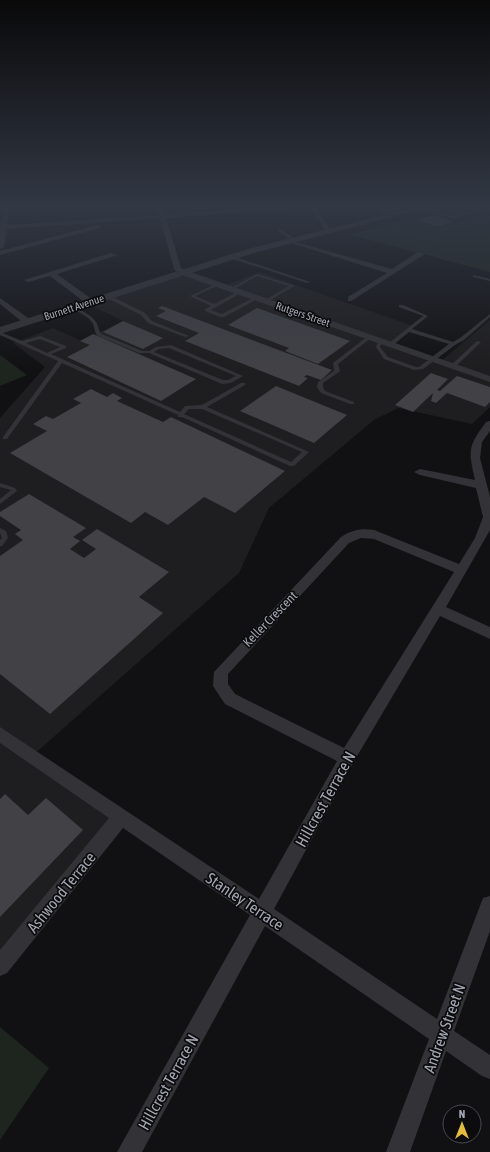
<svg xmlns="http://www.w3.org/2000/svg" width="490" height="1152" font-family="'Asap Condensed',sans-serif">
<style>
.built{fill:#1e1d1f}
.green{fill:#1e251f}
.building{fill:#414146}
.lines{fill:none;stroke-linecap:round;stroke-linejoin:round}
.path{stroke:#393a3e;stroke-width:1;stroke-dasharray:1 1.5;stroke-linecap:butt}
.service{fill:#333337;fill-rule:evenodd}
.minor{fill:#333337;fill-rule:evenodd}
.tertiary{fill:#333337;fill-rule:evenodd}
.labels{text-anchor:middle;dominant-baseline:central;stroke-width:3.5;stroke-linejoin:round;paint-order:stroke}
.far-street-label{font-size:11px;fill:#a3a6b2;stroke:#0c0c0e}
.street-label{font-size:13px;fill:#a3a6b2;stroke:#0c0c0e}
.near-street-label{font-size:16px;fill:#a3a6b2;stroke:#0c0c0e}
</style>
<rect width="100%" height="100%" fill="#111113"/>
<!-- built -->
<path class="built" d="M 259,272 L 413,326 L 392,343 L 441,361 L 490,320 L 490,407 L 472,424 L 398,408 L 374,420 L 269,508 L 239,573 L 31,757 L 124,819 L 0,968 L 0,418 L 45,367 L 13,343 L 53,328 L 82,341 L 123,321 L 90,305 L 176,277 L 187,276 L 223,286 Z"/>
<!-- green -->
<g class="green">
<path d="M 481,213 L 490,216 L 490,272 L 351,235 L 413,218 L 436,228 L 466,220 Z"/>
<path d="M 0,355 L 27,375 L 0,386 Z"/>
<path d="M 0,1027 L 49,1068 L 0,1140 Z"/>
</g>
<!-- building -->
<g class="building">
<path d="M 389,207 L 398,207 L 400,209 L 384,213 L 380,209 L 393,210 Z"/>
<path d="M 437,215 L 454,222 L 436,227 L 416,219 Z"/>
<path d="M 162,306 L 332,370 L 321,380 L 307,375 L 304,377 L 308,378 L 299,386 L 185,341 L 199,333 L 156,316 L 166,311 L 158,308 Z"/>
<path d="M 257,308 L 350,341 L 318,364 L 285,351 L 289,348 L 228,325 Z"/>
<path d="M 123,321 L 163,338 L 143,349 L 103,332 Z"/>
<path d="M 93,334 L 196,379 L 161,401 L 67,357 L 90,345 L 80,341 Z"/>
<path d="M 431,373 L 448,379 L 437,390 L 440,391 L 457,376 L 490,387 L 490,402 L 485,407 L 447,393 L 436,403 L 431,401 L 433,393 L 413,412 L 395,405 Z"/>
<path d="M 276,386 L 347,415 L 314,443 L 240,411 Z"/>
<path d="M 91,389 L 107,397 L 113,393 L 122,398 L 117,401 L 163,422 L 171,417 L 285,471 L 235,513 L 204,497 L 168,525 L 145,512 L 131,523 L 10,453 L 47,431 L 33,424 L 46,416 L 53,419 L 81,403 L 73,399 Z"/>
<path d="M 29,494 L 86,528 L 73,537 L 80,541 L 70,549 L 84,558 L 96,549 L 82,540 L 97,529 L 169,572 L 139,597 L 163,613 L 50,714 L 0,674 L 0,556 L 23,540 L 15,534 L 21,530 L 0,516 L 0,512 Z"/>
<path d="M 5,794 L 28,815 L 46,798 L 83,830 L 0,917 L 0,799 Z"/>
</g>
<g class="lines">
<!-- path -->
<g class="path">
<path d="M 392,223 L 394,226 L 393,230"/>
<path d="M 362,232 C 390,227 408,233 435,241"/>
<path d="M 422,248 L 438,240 L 445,228 L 484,222"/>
<path d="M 430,254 L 445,259"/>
</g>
<!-- service -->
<g class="service">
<path d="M 425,207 L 429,207 L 432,209 L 445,207 L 468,213 C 453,223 438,215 425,207 ZM 443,209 L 463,213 C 453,218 445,215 435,210 Z"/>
<path d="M 462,207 L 469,207 L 484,211 L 490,208 L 490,210 L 484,213 Z"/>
<path d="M 278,229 L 280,229 L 297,240 L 294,241 L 278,231 Z"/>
<path d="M 230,256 L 232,256 L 310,282 L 307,283 L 230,258 Z"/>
<path d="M 257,274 L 293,285 L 294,286 L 267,302 L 265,301 L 265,300 L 289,286 L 257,276 L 232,290 L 229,289 Z"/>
<path d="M 474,275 L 490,279 L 490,281 L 473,277 L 473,275 Z"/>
<path d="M 218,283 L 219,283 L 219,285 L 195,296 L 214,304 L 239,291 L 241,291 L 241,293 L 211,310 L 222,314 L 255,297 L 259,298 L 224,317 L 220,317 L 205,311 L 205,309 L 211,306 L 190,296 Z"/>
<path d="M 105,295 L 109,295 L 145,313 L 152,321 L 189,336 L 185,337 L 148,323 L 141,315 L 105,297 Z"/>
<path d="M 399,305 L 403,305 L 428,316 L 412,329 L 453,342 L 460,338 L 490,314 L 490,317 L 464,340 L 455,345 L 423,369 L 414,370 L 384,359 L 376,347 L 379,339 L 383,340 L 380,347 L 388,357 L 416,367 L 419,367 L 449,344 L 409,332 L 393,345 L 389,345 L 389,343 L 423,316 L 399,307 Z"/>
<path d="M 71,306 L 75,306 C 82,311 91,315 96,322 C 99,326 98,331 102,334 L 142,351 L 149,351 L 156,347 L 171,345 L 243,376 L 231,383 L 222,384 L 149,353 L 139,353 L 98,336 C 94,332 95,329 93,324 C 89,316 79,313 71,308 ZM 169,348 L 236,376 L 228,380 L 223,380 L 154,352 L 159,349 Z"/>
<path d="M 0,332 L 22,341 L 40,336 L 66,346 L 66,348 L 51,354 L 180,412 L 185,406 L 202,405 L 241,383 L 245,383 L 245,385 L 207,407 L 309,452 L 294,466 L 290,466 L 182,417 L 178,417 L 178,415 L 62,363 L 7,439 L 3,439 L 3,437 L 58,361 L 0,335 ZM 40,339 L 60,347 L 47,353 L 26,343 ZM 189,409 L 202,409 L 302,452 L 291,462 L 184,414 Z"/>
<path d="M 368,336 L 372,337 L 338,364 L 340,371 L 339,372 L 323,383 L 323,387 L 325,391 L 354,402 L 354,404 L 350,404 L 321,393 L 317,387 L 318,382 L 334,371 L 333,363 Z"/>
<path d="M 477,341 L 481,342 L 456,366 L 452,366 L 452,364 Z"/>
<path d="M 0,483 L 15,488 L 17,491 L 0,504 L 0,499 L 11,490 L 0,487 Z"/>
<path d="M 0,528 L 6,531 L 8,538 L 2,546 L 0,546 L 0,540 L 2,538 L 0,533 Z"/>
</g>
<!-- minor -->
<g class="minor">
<path d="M 4,207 L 10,207 L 7,225 L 159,215 L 157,207 L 163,207 L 165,214 L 271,207 L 309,207 L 166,218 L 181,268 L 185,270 L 490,376 L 490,382 L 179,274 L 174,269 L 160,218 L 7,229 L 4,247 L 0,249 L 0,225 Z"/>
<path d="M 309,207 L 315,207 L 332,231 L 331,232 L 327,232 Z"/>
<path d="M 98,225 L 100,226 L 100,228 L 0,255 L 0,251 Z"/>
<path d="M 288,240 L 392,269 L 418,252 L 425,254 L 351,301 L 348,301 L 348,297 L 387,273 L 288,242 Z"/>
<path d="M 111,253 L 118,255 L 57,274 L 93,300 L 93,304 L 87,304 L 50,276 L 28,282 L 24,280 Z"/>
<path d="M 0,298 L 31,320 L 31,324 L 25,324 L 0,304 Z"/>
<path d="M 490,421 L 490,431 L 482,442 L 480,458 L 490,497 L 490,530 L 446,607 L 490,627 L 490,639 L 440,616 L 353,763 L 274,909 L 437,1019 L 483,898 L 490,896 L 490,931 L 454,1031 L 490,1055 L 490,1079 L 482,1076 L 446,1051 L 410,1152 L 386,1152 L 429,1039 L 265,926 L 142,1152 L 117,1152 L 250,915 L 123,828 L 7,973 L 0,976 L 0,950 L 109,818 L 0,743 L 0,727 L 259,899 L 337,761 L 225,704 L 213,686 L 214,672 L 341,537 C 351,530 362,528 374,530 L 459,564 L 475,538 L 483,517 L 476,488 L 420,475 L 414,472 L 420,469 L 475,480 C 468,449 468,447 486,422 ZM 361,538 L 374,539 L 454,572 L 344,748 L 235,694 L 228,684 L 228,674 L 349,543 Z"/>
</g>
<!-- tertiary -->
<path class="tertiary" d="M 415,207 L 430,207 L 254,253 L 0,334 L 0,327 L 248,249 Z"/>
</g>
<!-- sky -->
<linearGradient id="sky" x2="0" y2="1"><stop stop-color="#09090a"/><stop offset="0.56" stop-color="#323844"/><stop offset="1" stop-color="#323844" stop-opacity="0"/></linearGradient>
<rect width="490" height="369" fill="url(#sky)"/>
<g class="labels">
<!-- far-street labels -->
<g class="far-street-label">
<text transform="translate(74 307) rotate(-18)">Burnett Avenue</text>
<text transform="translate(303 314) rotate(19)">Rutgers Street</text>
</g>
<!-- street labels -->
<g class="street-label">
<text transform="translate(270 619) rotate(-46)">Keller Crescent</text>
</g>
<!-- near-street labels -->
<g class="near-street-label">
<text transform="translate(325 799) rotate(-61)">Hillcrest Terrace N</text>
<text transform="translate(61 892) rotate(-51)">Ashwood Terrace</text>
<text transform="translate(245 901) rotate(34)">Stanley Terrace</text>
<text transform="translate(444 1028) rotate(-70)">Andrew Street N</text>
<text transform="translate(168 1082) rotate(-61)">Hillcrest Terrace N</text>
</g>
</g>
<!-- north arrow -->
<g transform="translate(462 1124)"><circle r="19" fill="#0c0c0e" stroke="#484a50"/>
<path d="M0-3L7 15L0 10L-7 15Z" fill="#e4bd37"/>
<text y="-6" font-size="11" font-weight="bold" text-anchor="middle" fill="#a3a6b2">N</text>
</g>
</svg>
